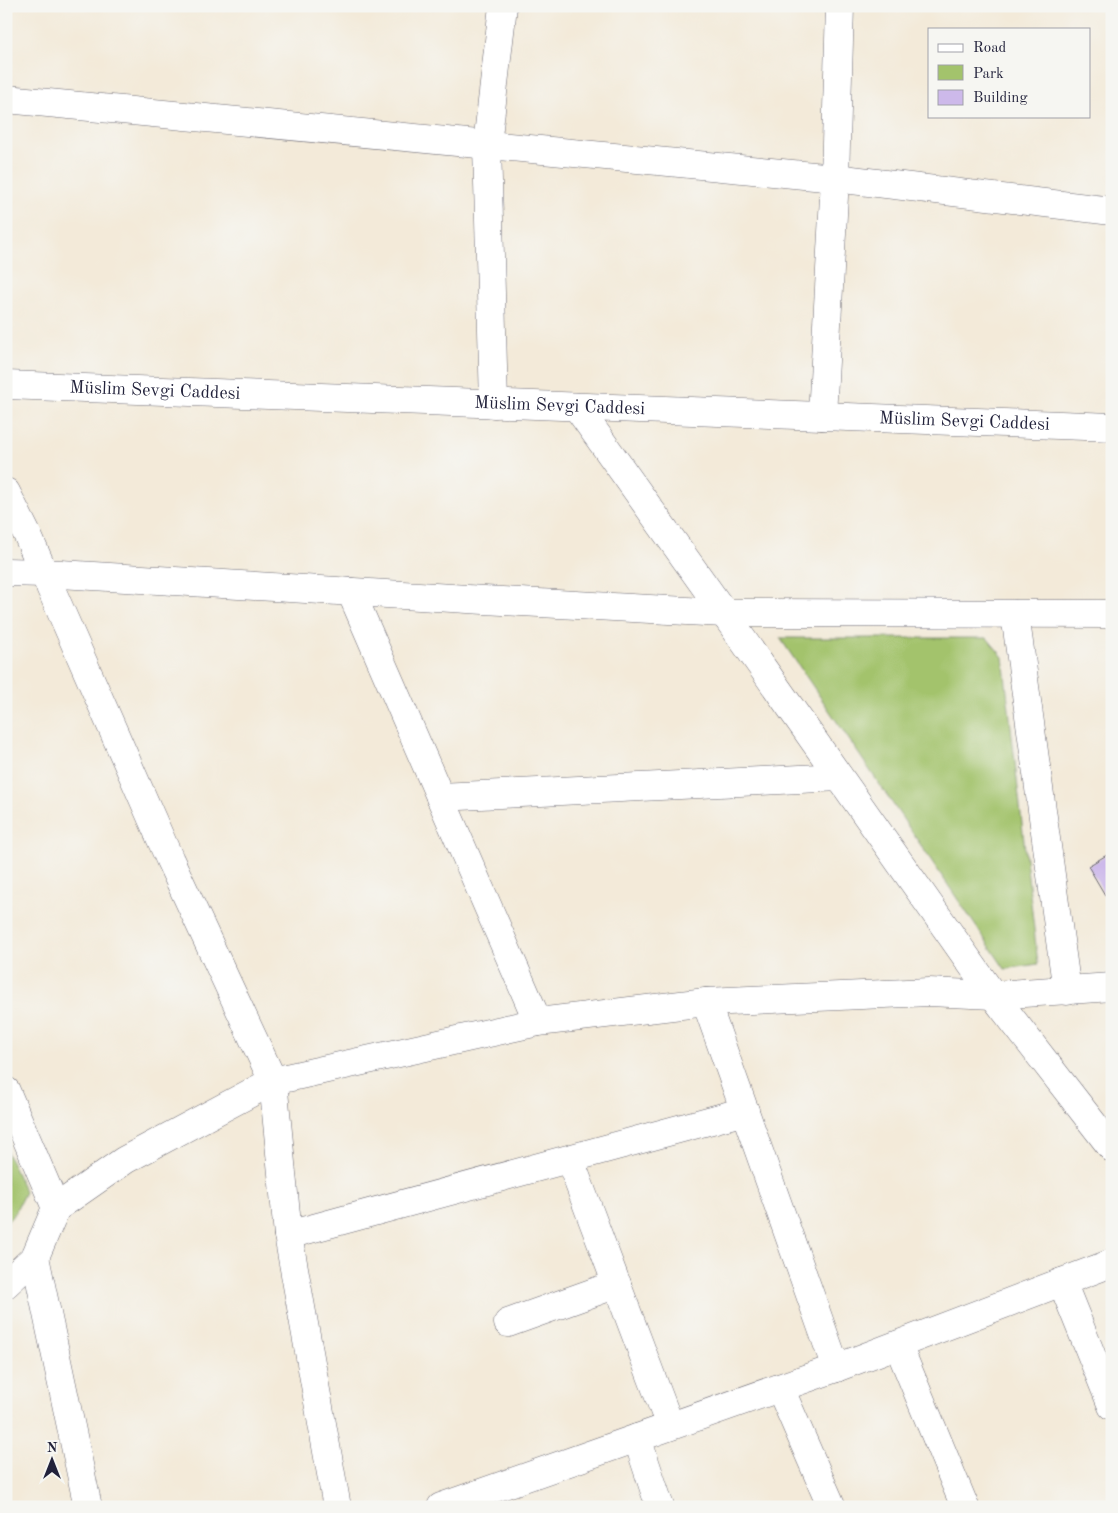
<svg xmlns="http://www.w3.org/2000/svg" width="1118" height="1513" font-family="'Old Standard TT',serif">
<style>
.green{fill:#a3c36c;stroke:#627254}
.building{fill:#cdb9ea}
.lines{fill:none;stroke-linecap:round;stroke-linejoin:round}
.minor-casing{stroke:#6b6872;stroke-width:29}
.minor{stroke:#fff;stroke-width:28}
.labels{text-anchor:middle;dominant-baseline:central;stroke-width:5;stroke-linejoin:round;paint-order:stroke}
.street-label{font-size:18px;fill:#22223b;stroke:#f6f6f2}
</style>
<rect width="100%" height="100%" fill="#f6f6f2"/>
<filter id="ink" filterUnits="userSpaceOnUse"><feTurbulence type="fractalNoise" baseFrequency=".02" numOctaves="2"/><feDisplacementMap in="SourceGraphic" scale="10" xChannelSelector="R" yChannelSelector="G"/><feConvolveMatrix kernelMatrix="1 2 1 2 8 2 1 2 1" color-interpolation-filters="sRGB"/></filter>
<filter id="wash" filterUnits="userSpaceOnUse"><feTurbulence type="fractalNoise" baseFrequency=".0096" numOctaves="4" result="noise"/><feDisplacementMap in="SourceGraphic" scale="20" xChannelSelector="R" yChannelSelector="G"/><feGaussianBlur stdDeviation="1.12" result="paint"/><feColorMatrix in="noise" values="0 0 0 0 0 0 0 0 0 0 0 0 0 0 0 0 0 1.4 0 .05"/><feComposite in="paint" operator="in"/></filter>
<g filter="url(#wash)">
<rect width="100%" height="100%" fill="#f3ead9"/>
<!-- green -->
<g class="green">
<path d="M 780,638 L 987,638 L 1003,657 L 1038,964 L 1005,969 Z"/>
<path d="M 6,1150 L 25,1192 L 14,1214 L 6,1223 Z"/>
</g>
<g id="blocks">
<!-- building -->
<path class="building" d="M 1112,852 L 1112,907 L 1088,866 Z"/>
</g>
</g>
<g filter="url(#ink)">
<use href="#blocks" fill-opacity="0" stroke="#6b6872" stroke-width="1"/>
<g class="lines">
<!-- minor casing -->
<g class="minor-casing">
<g id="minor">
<path d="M 6,99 L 835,178 L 1112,211"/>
<path id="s1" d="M 6,385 L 1112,427"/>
<path d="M 494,404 L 487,145 L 503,6"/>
<path d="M 577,407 L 724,613 L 993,995 L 1112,1148"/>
<path d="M 822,416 L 835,178 L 840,6"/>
<path d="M 6,492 L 28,536 L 44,573 L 6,572"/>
<path d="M 351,592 L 538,1022"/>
<path d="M 1015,614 L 1067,991"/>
<path d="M 440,797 L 839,777"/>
<path d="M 706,1002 L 836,1368"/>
<path d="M 6,1091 L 56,1208"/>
<path d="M 570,1160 L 670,1426"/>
<path d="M 288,1235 L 745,1111"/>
<path d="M 35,1257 L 88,1507"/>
<path d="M 1062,1282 L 1112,1406"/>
<path d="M 6,1284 L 35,1257 L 56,1208 L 125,1160 L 273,1081 L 538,1022 L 706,1002 L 929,992 L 993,995 L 1112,987"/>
<path d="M 508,1323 L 617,1284"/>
<path d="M 898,1345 L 965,1507"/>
<path d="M 780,1388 L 832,1507"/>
<path d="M 637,1438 L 660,1507"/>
<path d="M 337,1507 L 288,1235 L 273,1081 L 170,860 L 44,573 L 484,600 L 724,613 L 1112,614"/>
<path d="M 441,1507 L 836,1368 L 1112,1263"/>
</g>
</g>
<!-- minor -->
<use href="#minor" class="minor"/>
</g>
</g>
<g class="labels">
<!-- street labels -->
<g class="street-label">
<text stroke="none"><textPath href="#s1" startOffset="149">Müslim Sevgi Caddesi</textPath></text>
<text stroke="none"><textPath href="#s1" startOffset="554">Müslim Sevgi Caddesi</textPath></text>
<text stroke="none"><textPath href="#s1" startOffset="959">Müslim Sevgi Caddesi</textPath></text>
</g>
</g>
<!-- margin -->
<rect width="1118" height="1513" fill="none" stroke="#f6f6f2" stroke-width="25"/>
<!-- legend -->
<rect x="928" y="28" width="162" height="90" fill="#f6f6f2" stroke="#a1a1a9"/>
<rect x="938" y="44" width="25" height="8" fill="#ffffff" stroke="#a1a1a9"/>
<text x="973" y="52" font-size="15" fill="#22223b">Road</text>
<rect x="938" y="65" width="25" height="15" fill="#a3c36c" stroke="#a1a1a9"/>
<text x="973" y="78" font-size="15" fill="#22223b">Park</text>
<rect x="938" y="90" width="25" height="15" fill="#cdb9ea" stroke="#a1a1a9"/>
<text x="973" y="102" font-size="15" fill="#22223b">Building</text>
<!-- north arrow -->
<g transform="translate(52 1460)" stroke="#f6f6f2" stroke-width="4" paint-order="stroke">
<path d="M0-4L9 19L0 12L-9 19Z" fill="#22223b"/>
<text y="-8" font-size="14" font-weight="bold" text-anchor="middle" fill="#22223b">N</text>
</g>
</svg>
